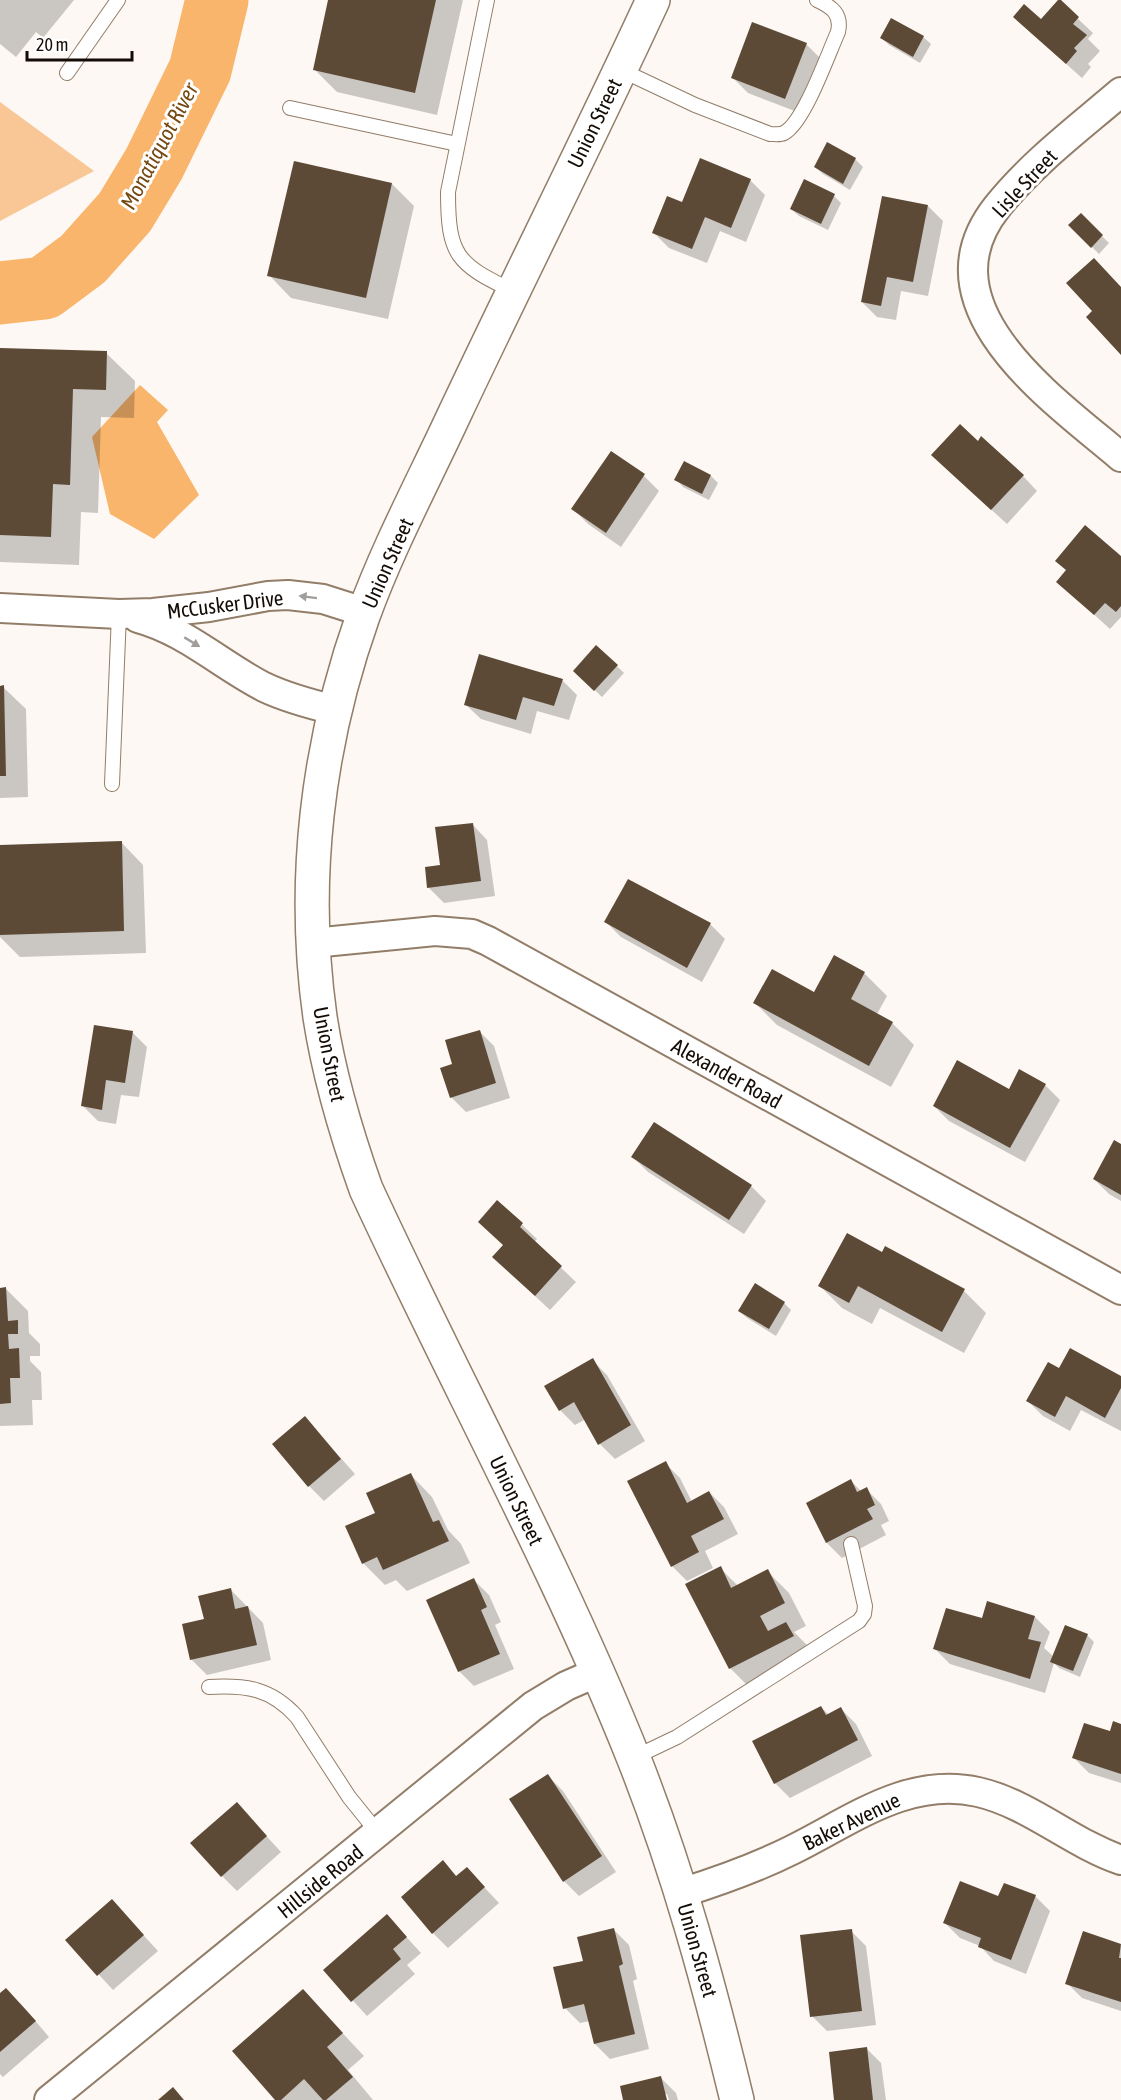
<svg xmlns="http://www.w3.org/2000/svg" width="1121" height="2100" font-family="'Asap Condensed',sans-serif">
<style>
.green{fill:#f8c795}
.water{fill:#f9b56c}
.shadow{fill:#0003}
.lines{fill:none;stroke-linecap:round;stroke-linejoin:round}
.river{stroke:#f9b56c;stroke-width:63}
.building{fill:#5d4a36}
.service-casing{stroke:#927d68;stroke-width:16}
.minor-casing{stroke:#927d68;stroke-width:32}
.secondary-casing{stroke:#927d68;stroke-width:36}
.service{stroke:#fff;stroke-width:14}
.minor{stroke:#fff;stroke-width:28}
.secondary{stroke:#fff;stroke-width:33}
.oneway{fill:#a19d9b}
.labels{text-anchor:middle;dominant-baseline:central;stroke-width:6;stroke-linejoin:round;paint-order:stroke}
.street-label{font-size:21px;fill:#130b05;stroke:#fff}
.water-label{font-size:22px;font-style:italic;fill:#754911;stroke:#fff}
</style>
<rect width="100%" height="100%" fill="#fdf8f3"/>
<!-- green -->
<path class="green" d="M 0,102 L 94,171 L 0,221 Z"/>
<!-- water -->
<path class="water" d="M 140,385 L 168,410 L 157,422 L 199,495 L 154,539 L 110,514 L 92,437 Z"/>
<!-- shadow -->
<g class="shadow">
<path d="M 0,0 L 74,0 L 43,38 L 36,32 L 16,57 L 0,44 Z"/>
<path d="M 330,0 L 463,0 L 437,115 L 337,92 L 315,70 Z"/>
<path d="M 1059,1 L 1093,33 L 1088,39 L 1100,51 L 1088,64 L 1091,67 L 1082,78 L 1030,32 Z"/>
<path d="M 923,37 L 931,44 L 920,63 L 889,45 L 882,38 Z"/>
<path d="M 806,44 L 821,59 L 800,113 L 748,93 L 733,78 Z"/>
<path d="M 828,144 L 855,159 L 863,167 L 850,190 L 823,174 L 815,167 Z"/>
<path d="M 750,180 L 765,195 L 746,242 L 720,231 L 707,263 L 669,248 L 654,233 L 683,204 Z"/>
<path d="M 392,184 L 414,206 L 388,319 L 291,298 L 269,275 Z"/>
<path d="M 834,196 L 841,203 L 828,230 L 799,216 L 791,209 Z"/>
<path d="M 928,206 L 943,221 L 928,296 L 901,291 L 896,320 L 877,317 L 862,302 Z"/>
<path d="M 1081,215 L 1109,243 L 1099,254 L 1070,225 Z"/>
<path d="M 0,349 L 106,353 L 135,381 L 134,418 L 101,417 L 98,513 L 81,512 L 79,565 L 0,562 Z"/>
<path d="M 978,443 L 1023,476 L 1037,491 L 1007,524 L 948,470 Z"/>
<path d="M 611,453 L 644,476 L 659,491 L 621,547 L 588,524 L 573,509 Z"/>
<path d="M 711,476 L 718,483 L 709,500 L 683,487 L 676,479 Z"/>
<path d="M 1121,558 L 1121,617 L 1110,629 L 1058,582 Z"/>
<path d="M 597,647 L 624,673 L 602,697 L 575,671 Z"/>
<path d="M 562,680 L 577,695 L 569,720 L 537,711 L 531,734 L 481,719 L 465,704 Z"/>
<path d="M 0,687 L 3,687 L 26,709 L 28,797 L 0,798 Z"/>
<path d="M 472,824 L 487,840 L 495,896 L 444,903 L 429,888 Z"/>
<path d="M 121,842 L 143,865 L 146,953 L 20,957 L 0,937 L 0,846 Z"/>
<path d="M 606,922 L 710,924 L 725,939 L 702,982 L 621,937 Z"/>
<path d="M 834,957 L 865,974 L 887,996 L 877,1014 L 892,1023 L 914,1045 L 891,1087 L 777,1025 L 755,1003 L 815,994 Z"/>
<path d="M 479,1031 L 494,1046 L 510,1098 L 466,1112 L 451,1097 L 454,1065 Z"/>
<path d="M 132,1032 L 147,1047 L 139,1097 L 121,1095 L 116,1124 L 98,1121 L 83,1106 Z"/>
<path d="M 1045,1085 L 1060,1100 L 1025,1162 L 949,1121 L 934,1106 Z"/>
<path d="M 1121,1145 L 1121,1201 L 1109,1194 L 1094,1179 Z"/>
<path d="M 633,1157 L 751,1186 L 766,1201 L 744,1234 L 648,1172 Z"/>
<path d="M 498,1202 L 537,1239 L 534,1242 L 576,1282 L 550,1310 L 509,1272 Z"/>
<path d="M 886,1248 L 964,1291 L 986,1313 L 964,1353 L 880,1308 L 872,1324 L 842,1308 L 820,1286 L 882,1254 Z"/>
<path d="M 0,1289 L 6,1289 L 28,1311 L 29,1333 L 40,1344 L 40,1356 L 30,1356 L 30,1361 L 41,1372 L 42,1400 L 32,1400 L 33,1425 L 0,1426 Z"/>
<path d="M 784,1303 L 791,1310 L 776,1336 L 747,1318 L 739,1311 Z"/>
<path d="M 592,1360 L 607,1375 L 645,1441 L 615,1459 L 600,1444 L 586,1419 L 575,1425 L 560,1410 Z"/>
<path d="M 1060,1370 L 1121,1377 L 1121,1431 L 1081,1410 L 1070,1431 L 1043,1416 L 1028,1401 Z"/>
<path d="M 305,1418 L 355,1474 L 324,1501 L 309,1486 Z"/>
<path d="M 665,1463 L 680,1478 L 692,1502 L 709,1492 L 724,1507 L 738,1534 L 705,1551 L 713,1568 L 687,1581 L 672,1566 Z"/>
<path d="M 410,1474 L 432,1497 L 448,1530 L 461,1544 L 470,1563 L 407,1591 L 396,1580 L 385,1585 L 363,1563 L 377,1514 Z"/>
<path d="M 851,1481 L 861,1491 L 866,1489 L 881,1504 L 889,1521 L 881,1525 L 886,1535 L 842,1558 L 827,1543 L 808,1503 Z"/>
<path d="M 720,1568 L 738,1586 L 767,1571 L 789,1593 L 806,1626 L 794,1632 L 808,1646 L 815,1658 L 752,1690 L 730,1668 Z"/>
<path d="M 474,1580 L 489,1595 L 501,1622 L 495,1625 L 514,1669 L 474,1686 L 459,1671 Z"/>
<path d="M 231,1590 L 263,1623 L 271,1660 L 207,1675 L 192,1660 L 184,1625 L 205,1621 Z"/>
<path d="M 988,1603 L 1035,1617 L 1050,1632 L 1044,1648 L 1054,1657 L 1087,1635 L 1094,1642 L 1080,1677 L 1059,1668 L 1054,1663 L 1045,1693 L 950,1664 L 935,1649 L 983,1620 Z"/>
<path d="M 821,1707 L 829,1715 L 841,1709 L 856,1724 L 872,1756 L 790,1798 L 775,1783 Z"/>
<path d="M 1121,1725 L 1121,1783 L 1089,1773 L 1074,1758 Z"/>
<path d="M 548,1776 L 563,1791 L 616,1872 L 579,1896 L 564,1881 Z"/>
<path d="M 237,1804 L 281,1852 L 237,1891 L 222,1876 Z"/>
<path d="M 443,1863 L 457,1877 L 467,1869 L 499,1903 L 448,1948 L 433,1933 Z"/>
<path d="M 1035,1896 L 1050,1911 L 1026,1974 L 994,1961 L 980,1946 L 960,1938 L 945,1923 L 999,1898 Z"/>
<path d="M 112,1901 L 158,1951 L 113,1990 L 67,1940 Z"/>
<path d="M 387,1916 L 421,1953 L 407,1965 L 415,1974 L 367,2016 L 325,1970 Z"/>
<path d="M 614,1930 L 629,1945 L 637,1979 L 633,1981 L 649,2049 L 610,2059 L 595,2044 L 590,2021 L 580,2023 L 565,2008 L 585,1962 Z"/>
<path d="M 851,1931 L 866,1946 L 876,2025 L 827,2031 L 812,2016 Z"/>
<path d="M 1084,1933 L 1121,1946 L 1121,2011 L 1082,1998 L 1067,1983 Z"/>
<path d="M 303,1991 L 364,2056 L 348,2070 L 373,2100 L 277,2100 Z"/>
<path d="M 0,1995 L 21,2004 L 49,2037 L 3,2077 L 0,2074 Z"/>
<path d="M 866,2048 L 881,2063 L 886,2100 L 836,2100 Z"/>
<path d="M 661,2078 L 676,2093 L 678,2100 L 669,2100 L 667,2094 L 664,2094 L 666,2100 L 625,2100 Z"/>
</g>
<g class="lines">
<!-- river -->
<path class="river" d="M 0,293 L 44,288 L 83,259 L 125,212 L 154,164 L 200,70 L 217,0"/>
</g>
<!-- building -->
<g class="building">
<path d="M 328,0 L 436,0 L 415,93 L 313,70 Z"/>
<path d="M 1058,0 L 1061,0 L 1079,17 L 1073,24 L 1087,35 L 1074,48 L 1077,51 L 1066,64 L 1013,17 L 1024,4 L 1041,19 Z"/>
<path d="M 891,18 L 924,36 L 913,57 L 880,38 Z"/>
<path d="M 752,22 L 807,43 L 785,99 L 731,78 Z"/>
<path d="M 827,142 L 856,158 L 843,184 L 814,167 Z"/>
<path d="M 700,158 L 751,179 L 731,228 L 705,217 L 692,249 L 652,233 L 667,196 L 682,202 Z"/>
<path d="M 294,161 L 392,183 L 366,298 L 267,276 Z"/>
<path d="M 804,179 L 835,194 L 821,224 L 790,209 Z"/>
<path d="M 882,196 L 928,205 L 913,282 L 887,277 L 881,306 L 861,302 Z"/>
<path d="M 1081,213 L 1103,235 L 1091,248 L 1068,225 Z"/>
<path d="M 1094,258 L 1121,287 L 1121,355 L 1086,317 L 1092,311 L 1066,283 Z"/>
<path d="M 0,348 L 107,351 L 106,390 L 73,389 L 70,485 L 53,484 L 51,537 L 0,535 Z"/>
<path d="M 960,424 L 978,441 L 981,436 L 1024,475 L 991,510 L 931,455 Z"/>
<path d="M 611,451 L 645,474 L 606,533 L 571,509 Z"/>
<path d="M 684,461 L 711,475 L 702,494 L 674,480 Z"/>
<path d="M 1085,525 L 1121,556 L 1121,606 L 1116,612 L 1105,603 L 1094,615 L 1056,582 L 1066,570 L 1055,561 Z"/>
<path d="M 596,645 L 618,665 L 594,691 L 573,671 Z"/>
<path d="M 479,654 L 563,679 L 554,706 L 523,697 L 516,720 L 464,705 Z"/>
<path d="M 4,685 L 6,776 L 0,776 L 0,686 Z"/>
<path d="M 473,823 L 481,881 L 427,888 L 425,867 L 440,865 L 435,827 Z"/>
<path d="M 122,841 L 124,931 L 0,935 L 0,845 Z"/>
<path d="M 628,879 L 711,923 L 687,968 L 604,922 Z"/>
<path d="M 834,955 L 865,972 L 851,999 L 893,1022 L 869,1066 L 753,1003 L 772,969 L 814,992 Z"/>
<path d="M 94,1025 L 133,1031 L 125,1083 L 106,1080 L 102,1110 L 81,1106 Z"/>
<path d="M 480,1030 L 496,1083 L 450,1098 L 440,1068 L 452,1064 L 445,1040 Z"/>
<path d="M 957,1060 L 1009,1089 L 1019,1069 L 1046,1084 L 1010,1148 L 933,1106 Z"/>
<path d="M 654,1122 L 752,1185 L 729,1220 L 631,1157 Z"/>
<path d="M 1114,1140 L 1121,1144 L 1121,1195 L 1093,1179 Z"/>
<path d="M 497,1200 L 523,1223 L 520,1227 L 562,1266 L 535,1296 L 492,1257 L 503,1245 L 478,1222 Z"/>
<path d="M 847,1233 L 882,1252 L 885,1246 L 965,1289 L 942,1332 L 858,1286 L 849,1303 L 818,1286 Z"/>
<path d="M 755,1283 L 785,1302 L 769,1329 L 738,1311 Z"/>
<path d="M 6,1287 L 8,1321 L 18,1320 L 18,1334 L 8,1334 L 9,1349 L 19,1348 L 20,1378 L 10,1378 L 11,1403 L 0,1404 L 0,1288 Z"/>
<path d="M 1070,1348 L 1121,1376 L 1121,1388 L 1105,1418 L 1066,1396 L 1055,1417 L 1026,1401 L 1048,1362 L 1059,1368 Z"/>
<path d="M 593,1358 L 631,1425 L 598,1445 L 574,1402 L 559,1411 L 544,1386 Z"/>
<path d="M 305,1416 L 341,1459 L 308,1487 L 272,1444 Z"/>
<path d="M 666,1461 L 687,1503 L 709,1491 L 724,1519 L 691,1536 L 699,1552 L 671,1567 L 627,1481 Z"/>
<path d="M 411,1473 L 433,1522 L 439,1520 L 449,1541 L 383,1570 L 377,1557 L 362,1564 L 345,1526 L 375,1513 L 366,1493 Z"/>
<path d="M 851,1479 L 857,1492 L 867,1487 L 875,1505 L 867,1509 L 873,1519 L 826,1543 L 806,1503 Z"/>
<path d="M 721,1566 L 731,1588 L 768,1569 L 785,1603 L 760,1616 L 768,1631 L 786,1622 L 794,1636 L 729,1669 L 685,1584 Z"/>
<path d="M 474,1578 L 487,1607 L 481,1610 L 500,1654 L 458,1672 L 426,1600 Z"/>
<path d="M 231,1588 L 235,1609 L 248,1606 L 257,1645 L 190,1660 L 182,1624 L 204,1619 L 198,1596 Z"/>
<path d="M 987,1601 L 1035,1616 L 1028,1639 L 1041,1642 L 1030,1679 L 933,1649 L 946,1608 L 982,1618 Z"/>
<path d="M 1065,1625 L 1088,1634 L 1073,1671 L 1050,1662 Z"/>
<path d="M 821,1706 L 826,1715 L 841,1707 L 858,1740 L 774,1784 L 752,1741 Z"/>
<path d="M 1113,1721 L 1121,1724 L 1121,1774 L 1072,1758 L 1084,1723 L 1110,1731 Z"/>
<path d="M 548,1774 L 602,1856 L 563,1882 L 509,1799 Z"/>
<path d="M 237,1802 L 267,1836 L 221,1877 L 190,1843 Z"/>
<path d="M 443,1860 L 456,1876 L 467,1867 L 485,1887 L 432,1934 L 401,1897 Z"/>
<path d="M 960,1881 L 998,1896 L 1004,1883 L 1036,1895 L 1011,1960 L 978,1947 L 981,1938 L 943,1923 Z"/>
<path d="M 112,1899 L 144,1935 L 97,1976 L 65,1940 Z"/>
<path d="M 387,1914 L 407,1937 L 393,1949 L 401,1959 L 351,2002 L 323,1970 Z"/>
<path d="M 614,1928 L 623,1964 L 619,1966 L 635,2034 L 594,2044 L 584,2004 L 563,2009 L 553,1967 L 583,1961 L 577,1937 Z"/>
<path d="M 852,1929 L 862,2011 L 810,2017 L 800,1935 Z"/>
<path d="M 1083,1931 L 1121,1944 L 1119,1958 L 1121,1958 L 1121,2002 L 1065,1984 Z"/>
<path d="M 6,1988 L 36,2021 L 0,2052 L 0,1993 Z"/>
<path d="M 303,1989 L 343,2033 L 327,2047 L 353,2077 L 326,2100 L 323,2100 L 304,2079 L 281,2100 L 275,2100 L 232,2051 Z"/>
<path d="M 867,2047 L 873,2100 L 834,2100 L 829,2052 Z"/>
<path d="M 661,2076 L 667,2100 L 623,2100 L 620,2086 Z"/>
<path d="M 173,2087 L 184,2100 L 158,2100 Z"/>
</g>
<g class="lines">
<!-- service casing -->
<g class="service-casing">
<g id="service">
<path d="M 487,0 L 448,192 C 448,256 457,264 513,291"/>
<path d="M 621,70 L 695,105 L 770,134 C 775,134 780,135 784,133 C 804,123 828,54 838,32 C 842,14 832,7 817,0"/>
<path d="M 67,73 L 118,0"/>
<path d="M 290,108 L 457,144"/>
<path d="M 112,784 L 119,614"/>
<path d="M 209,1687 C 246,1685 271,1688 297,1717 L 349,1797 L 378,1833"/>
<path d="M 633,1758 L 677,1737 L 859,1621 L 864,1614 L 865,1606 L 851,1544"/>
</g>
</g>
<!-- minor casing -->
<g class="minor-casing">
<g id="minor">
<path d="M 1121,92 C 1079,128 1032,163 997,207 C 918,307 1054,400 1121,457"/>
<path d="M 0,608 L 119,614 L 153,613 L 209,607 L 268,596 L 288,595 L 323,599 L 364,612"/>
<path d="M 138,618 C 186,631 221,665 264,687 C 287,698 310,704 335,710"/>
<path d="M 313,943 L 435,931 L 472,934 L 488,941 L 1121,1290"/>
<path d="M 681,1893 C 719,1881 756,1868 792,1850 C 851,1821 908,1776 978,1792 C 1030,1804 1071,1843 1121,1860"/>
<path d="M 49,2100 L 533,1706 L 566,1686 L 598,1672"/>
</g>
</g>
<!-- secondary casing -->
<g class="secondary-casing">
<path id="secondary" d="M 653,0 C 589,139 520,275 455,413 C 424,480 388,547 363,616 C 317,745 301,882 320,1017 C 329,1076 346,1133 366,1189 C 454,1380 556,1564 634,1759 C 678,1870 709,1984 737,2100"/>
</g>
<!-- service -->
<use href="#service" class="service"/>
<!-- minor -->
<use href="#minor" class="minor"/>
<!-- secondary -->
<use href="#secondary" class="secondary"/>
</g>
<!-- one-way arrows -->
<defs><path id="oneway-solid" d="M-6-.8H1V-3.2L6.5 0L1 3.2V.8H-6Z" transform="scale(1.5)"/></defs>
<g class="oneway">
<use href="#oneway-solid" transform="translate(308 597) rotate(-173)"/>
<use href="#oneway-solid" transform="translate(192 642) rotate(31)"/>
</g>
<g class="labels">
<!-- street labels -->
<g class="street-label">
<text transform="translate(594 123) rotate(-64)">Union Street</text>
<text transform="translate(1024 183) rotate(-47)">Lisle Street</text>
<text transform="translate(387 563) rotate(-66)">Union Street</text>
<text transform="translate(225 604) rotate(-7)">McCusker Drive</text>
<text transform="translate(330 1054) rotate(79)">Union Street</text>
<text transform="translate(727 1073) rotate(29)">Alexander Road</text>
<text transform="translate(517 1500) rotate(64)">Union Street</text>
<text transform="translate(851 1821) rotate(-26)">Baker Avenue</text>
<text transform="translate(320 1881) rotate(-39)">Hillside Road</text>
<text transform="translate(698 1950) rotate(74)">Union Street</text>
</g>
<!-- water labels -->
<g class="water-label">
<text transform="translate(159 146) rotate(-62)">Monatiquot River</text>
</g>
</g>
<!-- scale -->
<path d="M27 51v9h105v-9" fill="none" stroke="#130b05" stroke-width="3"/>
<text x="36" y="51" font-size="18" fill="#130b05" stroke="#ffffff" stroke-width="4.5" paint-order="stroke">20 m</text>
</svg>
